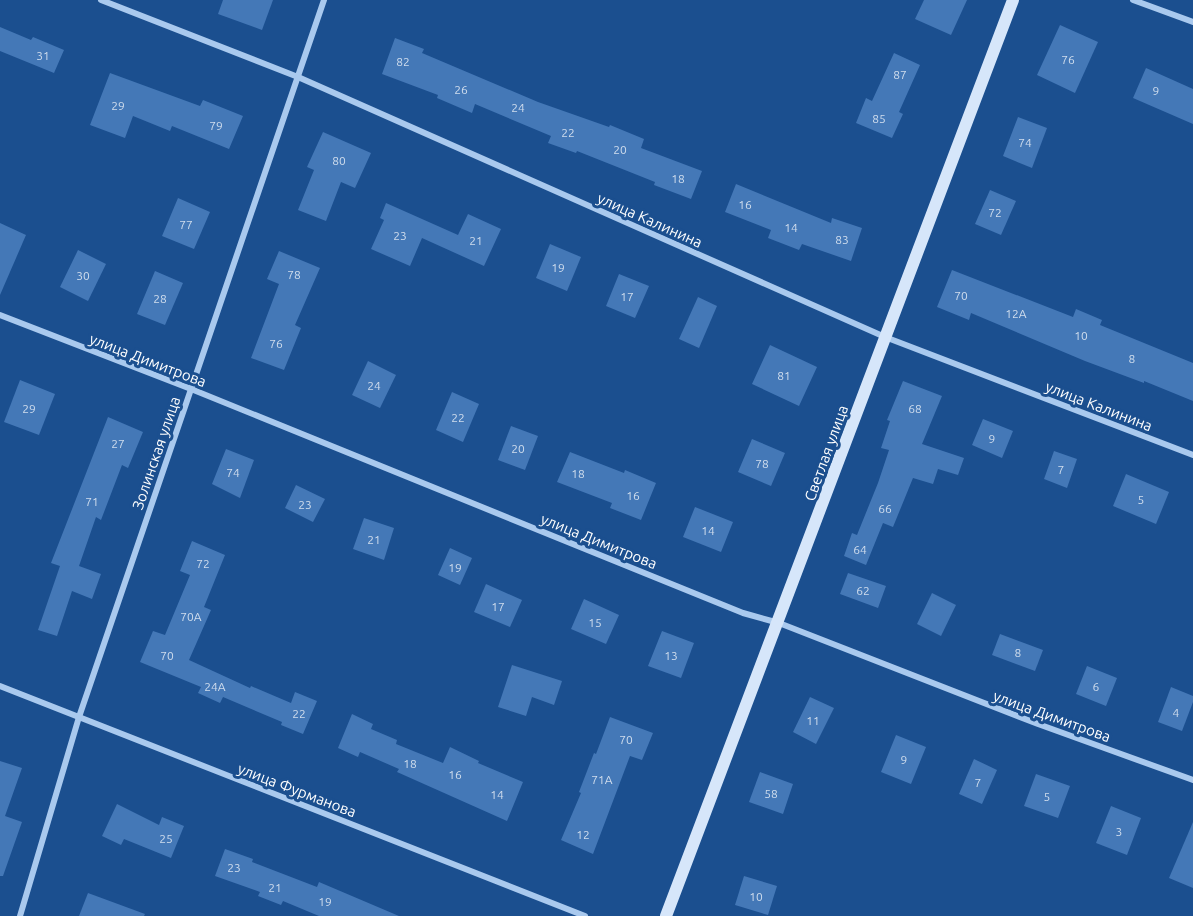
<svg xmlns="http://www.w3.org/2000/svg" width="1193" height="916" font-family="Ubuntu,sans-serif">
<style>
.building{fill:#4478b7}
.lines{fill:none;stroke-linecap:round;stroke-linejoin:round}
.minor{stroke:#a9c9ee;stroke-width:6}
.secondary{stroke:#d6e6fa;stroke-width:12}
.labels{text-anchor:middle;dominant-baseline:central;stroke-width:6;stroke-linejoin:round;paint-order:stroke}
.number-label{font-size:12px;fill:#d0dded}
.street-label{font-size:15px;fill:#fff;stroke:#1b4f8f}
</style>
<rect width="100%" height="100%" fill="#1b4f8f"/>
<!-- building -->
<g class="building">
<path d="M 223,0 L 273,0 L 262,30 L 218,14 Z"/>
<path d="M 924,0 L 967,0 L 951,35 L 915,19 Z"/>
<path d="M 1060,25 L 1098,42 L 1075,93 L 1037,75 Z"/>
<path d="M 0,27 L 31,40 L 33,37 L 64,50 L 54,73 L 0,51 Z"/>
<path d="M 395,38 L 424,49 L 422,53 L 538,102 L 609,127 L 610,125 L 644,139 L 641,148 L 702,171 L 691,199 L 654,185 L 655,182 L 577,151 L 576,153 L 548,143 L 551,136 L 475,104 L 472,113 L 437,98 L 438,95 L 382,74 Z"/>
<path d="M 894,53 L 920,65 L 899,112 L 903,114 L 892,138 L 856,123 L 866,98 L 872,101 Z"/>
<path d="M 1146,68 L 1193,89 L 1193,124 L 1133,98 Z"/>
<path d="M 110,73 L 200,106 L 203,100 L 243,116 L 229,149 L 172,126 L 170,131 L 133,116 L 125,138 L 90,125 Z"/>
<path d="M 1018,117 L 1047,128 L 1032,168 L 1003,156 Z"/>
<path d="M 323,132 L 371,153 L 355,188 L 341,182 L 326,221 L 298,210 L 314,170 L 307,167 Z"/>
<path d="M 736,184 L 831,223 L 832,218 L 862,228 L 851,261 L 802,244 L 799,250 L 768,238 L 771,230 L 725,212 Z"/>
<path d="M 990,190 L 1016,201 L 1001,235 L 975,224 Z"/>
<path d="M 178,198 L 210,212 L 194,249 L 162,236 Z"/>
<path d="M 386,203 L 458,235 L 468,214 L 501,229 L 484,266 L 422,238 L 410,266 L 371,249 L 384,220 L 380,218 Z"/>
<path d="M 0,223 L 26,235 L 0,295 Z"/>
<path d="M 550,244 L 581,257 L 567,291 L 536,278 Z"/>
<path d="M 78,250 L 106,264 L 88,301 L 60,287 Z"/>
<path d="M 279,251 L 320,268 L 295,325 L 301,328 L 284,370 L 251,358 L 279,284 L 267,279 Z"/>
<path d="M 952,270 L 1073,317 L 1076,309 L 1102,320 L 1100,325 L 1193,363 L 1193,401 L 1144,381 L 1144,383 L 1085,361 L 971,313 L 969,320 L 937,307 Z"/>
<path d="M 155,271 L 183,283 L 165,325 L 137,314 Z"/>
<path d="M 619,274 L 649,286 L 635,318 L 606,306 Z"/>
<path d="M 698,297 L 717,306 L 699,348 L 679,339 Z"/>
<path d="M 770,345 L 817,367 L 799,406 L 752,384 Z"/>
<path d="M 368,361 L 396,375 L 380,408 L 352,395 Z"/>
<path d="M 20,380 L 55,394 L 39,435 L 4,422 Z"/>
<path d="M 903,381 L 942,396 L 922,444 L 964,458 L 958,475 L 938,469 L 933,484 L 913,478 L 893,527 L 883,523 L 866,565 L 844,556 L 852,533 L 857,535 L 878,483 L 889,450 L 881,448 L 890,421 L 887,420 Z"/>
<path d="M 452,392 L 479,404 L 463,442 L 436,430 Z"/>
<path d="M 108,417 L 143,432 L 128,468 L 122,465 L 101,520 L 96,517 L 79,566 L 101,574 L 92,599 L 72,591 L 57,636 L 38,630 L 60,566 L 51,563 Z"/>
<path d="M 983,419 L 1013,431 L 1002,458 L 972,445 Z"/>
<path d="M 511,426 L 538,436 L 525,470 L 498,460 Z"/>
<path d="M 752,439 L 785,453 L 771,486 L 738,472 Z"/>
<path d="M 226,449 L 254,460 L 240,498 L 212,484 Z"/>
<path d="M 1054,451 L 1077,459 L 1067,488 L 1044,479 Z"/>
<path d="M 570,452 L 624,473 L 625,470 L 656,483 L 641,520 L 610,508 L 612,503 L 557,482 Z"/>
<path d="M 1126,474 L 1169,492 L 1156,524 L 1113,506 Z"/>
<path d="M 296,485 L 325,499 L 313,522 L 285,508 Z"/>
<path d="M 695,507 L 733,522 L 721,552 L 683,537 Z"/>
<path d="M 364,518 L 394,528 L 384,560 L 353,549 Z"/>
<path d="M 192,541 L 225,555 L 204,607 L 211,610 L 189,660 L 250,688 L 251,686 L 291,703 L 295,692 L 317,701 L 303,734 L 281,725 L 282,722 L 223,697 L 220,703 L 198,693 L 201,687 L 140,662 L 153,631 L 165,635 L 190,575 L 180,571 Z"/>
<path d="M 450,548 L 472,558 L 460,585 L 438,575 Z"/>
<path d="M 848,573 L 886,586 L 878,608 L 840,594 Z"/>
<path d="M 486,584 L 522,600 L 510,627 L 474,612 Z"/>
<path d="M 932,593 L 956,605 L 941,636 L 917,624 Z"/>
<path d="M 584,599 L 619,615 L 606,644 L 571,629 Z"/>
<path d="M 662,631 L 694,643 L 681,678 L 648,666 Z"/>
<path d="M 1000,634 L 1043,650 L 1035,671 L 992,655 Z"/>
<path d="M 512,665 L 562,681 L 554,705 L 532,697 L 526,716 L 498,707 Z"/>
<path d="M 1087,666 L 1117,678 L 1106,706 L 1076,694 Z"/>
<path d="M 1171,687 L 1193,696 L 1193,702 L 1182,731 L 1158,722 Z"/>
<path d="M 810,697 L 834,708 L 816,744 L 793,732 Z"/>
<path d="M 352,714 L 373,724 L 371,729 L 397,740 L 396,744 L 443,763 L 450,747 L 479,761 L 478,763 L 523,782 L 507,821 L 397,772 L 399,769 L 360,752 L 358,757 L 338,748 Z"/>
<path d="M 610,717 L 653,733 L 642,760 L 630,756 L 593,854 L 561,840 L 581,793 L 579,792 L 594,753 L 596,754 Z"/>
<path d="M 896,735 L 926,747 L 911,784 L 881,772 Z"/>
<path d="M 974,759 L 997,770 L 982,804 L 959,794 Z"/>
<path d="M 0,761 L 22,768 L 5,816 L 22,822 L 3,876 L 0,876 Z"/>
<path d="M 760,772 L 793,784 L 783,814 L 749,802 Z"/>
<path d="M 1036,774 L 1070,786 L 1058,818 L 1024,806 Z"/>
<path d="M 117,804 L 159,825 L 162,817 L 184,826 L 171,858 L 124,839 L 121,845 L 102,836 Z"/>
<path d="M 1111,806 L 1141,818 L 1127,855 L 1096,843 Z"/>
<path d="M 1193,822 L 1193,888 L 1169,878 Z"/>
<path d="M 225,849 L 253,859 L 252,862 L 317,887 L 319,882 L 399,916 L 319,916 L 283,901 L 281,905 L 258,896 L 260,892 L 215,876 Z"/>
<path d="M 744,876 L 777,886 L 768,915 L 735,905 Z"/>
<path d="M 88,893 L 145,914 L 144,916 L 79,916 Z"/>
</g>
<g class="lines">
<!-- minor -->
<g class="minor">
<path d="M 101,0 L 298,77 L 885,337 L 1193,455"/>
<path d="M 1133,0 L 1193,22"/>
<path d="M 0,315 L 191,389 L 743,613 L 779,623 L 1038,724 L 1193,780"/>
<path d="M 0,686 L 585,916"/>
<path d="M 20,916 L 79,717 L 324,0"/>
</g>
<!-- secondary -->
<path class="secondary" d="M 666,916 C 784,611 897,305 1013,0"/>
</g>
<g class="labels">
<!-- number labels -->
<g class="number-label">
<text x="43" y="55">31</text>
<text x="1068" y="59">76</text>
<text x="403" y="61">82</text>
<text x="900" y="74">87</text>
<text x="461" y="89">26</text>
<text x="1156" y="90">9</text>
<text x="118" y="105">29</text>
<text x="518" y="107">24</text>
<text x="879" y="118">85</text>
<text x="216" y="125">79</text>
<text x="568" y="132">22</text>
<text x="1025" y="142">74</text>
<text x="620" y="149">20</text>
<text x="339" y="160">80</text>
<text x="678" y="178">18</text>
<text x="745" y="204">16</text>
<text x="995" y="212">72</text>
<text x="186" y="224">77</text>
<text x="791" y="227">14</text>
<text x="400" y="235">23</text>
<text x="842" y="239">83</text>
<text x="476" y="240">21</text>
<text x="558" y="267">19</text>
<text x="294" y="274">78</text>
<text x="83" y="275">30</text>
<text x="961" y="295">70</text>
<text x="627" y="296">17</text>
<text x="160" y="298">28</text>
<text x="1016" y="313">12А</text>
<text x="1081" y="335">10</text>
<text x="276" y="343">76</text>
<text x="1132" y="358">8</text>
<text x="784" y="375">81</text>
<text x="374" y="385">24</text>
<text x="29" y="408">29</text>
<text x="915" y="408">68</text>
<text x="458" y="417">22</text>
<text x="992" y="438">9</text>
<text x="118" y="443">27</text>
<text x="518" y="448">20</text>
<text x="762" y="463">78</text>
<text x="1061" y="469">7</text>
<text x="233" y="472">74</text>
<text x="578" y="473">18</text>
<text x="633" y="495">16</text>
<text x="1141" y="499">5</text>
<text x="92" y="501">71</text>
<text x="305" y="504">23</text>
<text x="885" y="508">66</text>
<text x="708" y="530">14</text>
<text x="374" y="539">21</text>
<text x="860" y="549">64</text>
<text x="203" y="563">72</text>
<text x="455" y="567">19</text>
<text x="863" y="590">62</text>
<text x="498" y="606">17</text>
<text x="191" y="616">70А</text>
<text x="595" y="622">15</text>
<text x="1018" y="652">8</text>
<text x="167" y="655">70</text>
<text x="671" y="655">13</text>
<text x="215" y="686">24А</text>
<text x="1096" y="686">6</text>
<text x="1176" y="712">4</text>
<text x="299" y="713">22</text>
<text x="813" y="720">11</text>
<text x="626" y="739">70</text>
<text x="904" y="759">9</text>
<text x="410" y="763">18</text>
<text x="455" y="774">16</text>
<text x="602" y="779">71А</text>
<text x="978" y="782">7</text>
<text x="771" y="793">58</text>
<text x="497" y="794">14</text>
<text x="1047" y="796">5</text>
<text x="1119" y="831">3</text>
<text x="583" y="834">12</text>
<text x="166" y="838">25</text>
<text x="234" y="867">23</text>
<text x="275" y="887">21</text>
<text x="756" y="896">10</text>
<text x="325" y="901">19</text>
</g>
<!-- street labels -->
<g class="street-label">
<text transform="translate(650 220) rotate(24)">улица Калинина</text>
<text transform="translate(148 360) rotate(21)">улица Димитрова</text>
<text transform="translate(1099 406) rotate(21)">улица Калинина</text>
<text transform="translate(156 453) rotate(-71)">Золинская улица</text>
<text transform="translate(826 453) rotate(-70)">Светлая улица</text>
<text transform="translate(599 541) rotate(22)">улица Димитрова</text>
<text transform="translate(1052 716) rotate(20)">улица Димитрова</text>
<text transform="translate(297 790) rotate(21)">улица Фурманова</text>
</g>
</g>
</svg>
